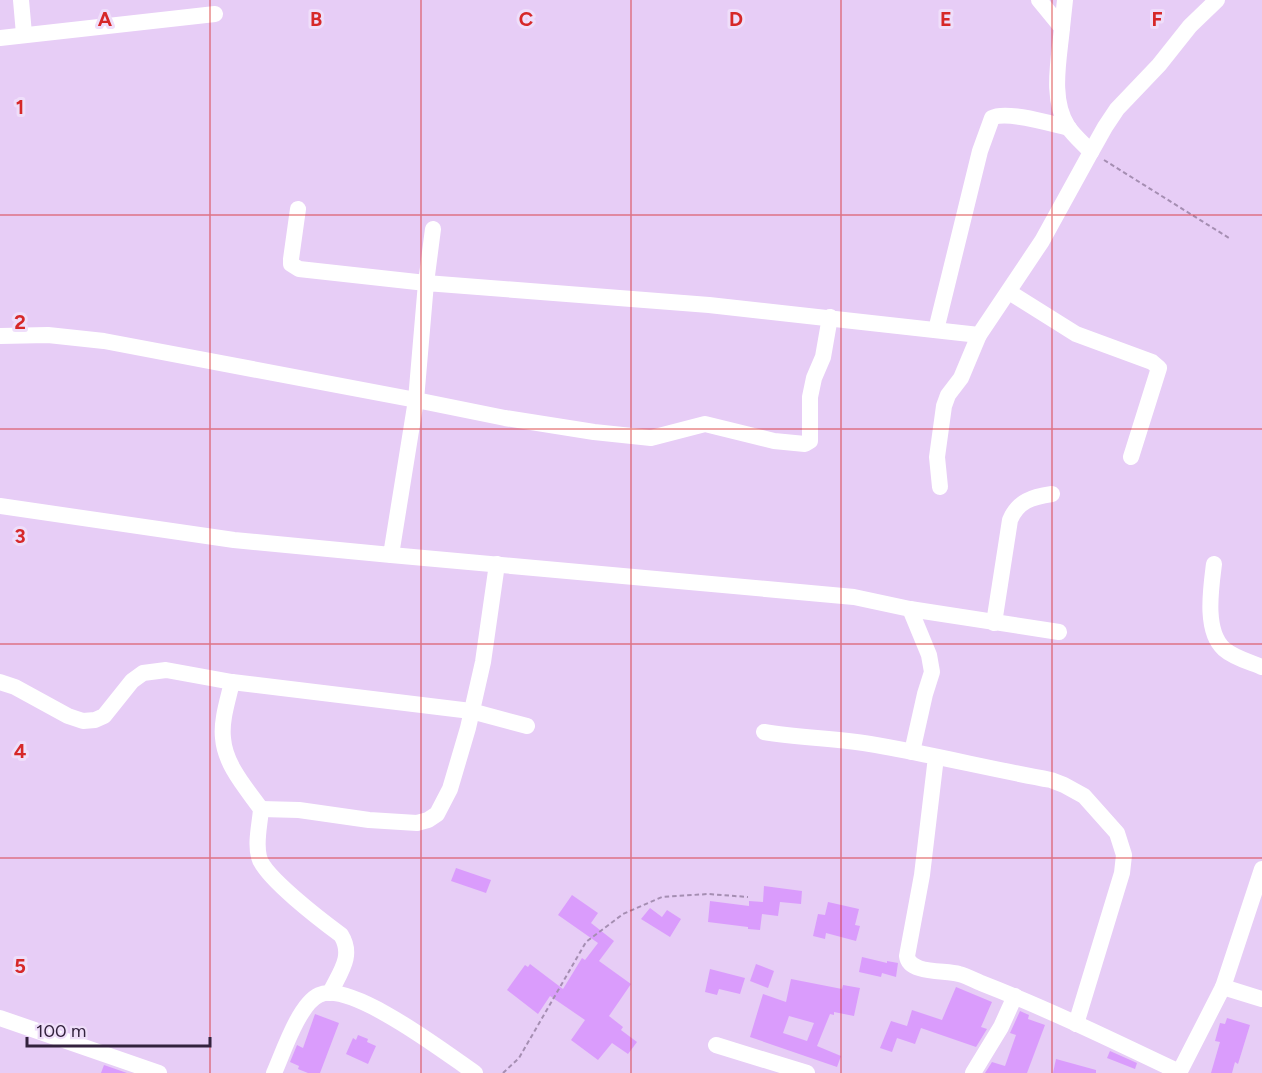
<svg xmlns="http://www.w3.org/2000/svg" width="1262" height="1073" font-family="Figtree,sans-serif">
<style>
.building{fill:#da9cfc;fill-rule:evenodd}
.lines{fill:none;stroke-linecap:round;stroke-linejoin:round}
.path{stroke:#a58eb2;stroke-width:2;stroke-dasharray:4.5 3;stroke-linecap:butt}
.minor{stroke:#fff;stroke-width:16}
.grid{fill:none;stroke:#d62828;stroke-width:1.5;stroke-opacity:0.55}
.grid-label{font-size:20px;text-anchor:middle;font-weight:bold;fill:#d62828;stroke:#efdefa;stroke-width:6;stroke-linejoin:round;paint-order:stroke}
</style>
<rect width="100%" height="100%" fill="#e7cdf6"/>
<!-- building -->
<g class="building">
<path d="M 456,868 L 491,880 L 486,893 L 451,881 Z"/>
<path d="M 764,886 L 802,891 L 801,904 L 780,902 L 778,916 L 762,914 L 760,930 L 748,929 L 748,927 L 708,922 L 710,901 L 749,906 L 749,901 L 763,902 Z"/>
<path d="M 572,895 L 598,913 L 591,923 L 614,941 L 599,961 L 631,984 L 609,1016 L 623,1027 L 621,1030 L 637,1042 L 628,1054 L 612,1043 L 598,1060 L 571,1040 L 585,1020 L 550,996 L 538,1014 L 507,990 L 525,965 L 528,967 L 530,964 L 563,989 L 582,958 L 585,960 L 598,943 L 558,915 Z"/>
<path d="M 828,902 L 859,909 L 855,925 L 860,926 L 856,941 L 826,933 L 825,939 L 813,936 L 818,914 L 825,915 Z"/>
<path d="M 650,908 L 662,917 L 667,910 L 681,919 L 670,937 L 641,919 Z"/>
<path d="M 862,957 L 887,963 L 887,961 L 898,963 L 896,977 L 882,973 L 881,977 L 859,972 Z"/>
<path d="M 756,964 L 774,971 L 768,988 L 750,981 Z"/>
<path d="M 710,969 L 745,978 L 740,994 L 719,989 L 717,995 L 705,992 Z"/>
<path d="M 791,979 L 842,989 L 843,985 L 860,988 L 854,1016 L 834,1012 L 834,1015 L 830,1014 L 817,1046 L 841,1056 L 837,1067 L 750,1037 L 763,994 L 786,1002 ZM 789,1016 L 814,1023 L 807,1041 L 783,1033 Z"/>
<path d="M 956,987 L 992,1002 L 981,1027 L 987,1029 L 976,1047 L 921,1028 L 915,1044 L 897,1038 L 892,1052 L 880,1048 L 891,1021 L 907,1026 L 912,1010 L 942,1020 Z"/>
<path d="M 1020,1011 L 1029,1015 L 1028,1019 L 1045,1025 L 1027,1073 L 985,1073 L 992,1062 L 1005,1066 L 1016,1035 L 1010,1033 Z"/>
<path d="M 315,1014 L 339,1023 L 320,1073 L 308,1073 L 298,1069 L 299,1066 L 290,1062 L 297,1045 L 303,1048 Z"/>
<path d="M 1227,1018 L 1250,1025 L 1238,1064 L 1235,1062 L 1232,1073 L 1211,1073 L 1220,1042 L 1215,1041 L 1220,1023 L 1225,1024 Z"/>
<path d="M 358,1035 L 368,1039 L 367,1042 L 376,1046 L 368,1064 L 346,1054 L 353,1038 L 356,1040 Z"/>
<path d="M 1110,1051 L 1137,1063 L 1135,1069 L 1107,1058 Z"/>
<path d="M 1056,1059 L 1096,1070 L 1096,1073 L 1053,1073 Z"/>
<path d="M 104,1065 L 127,1073 L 101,1073 Z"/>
</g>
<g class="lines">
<!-- path -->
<g class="path">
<path d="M 1104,160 L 1229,238"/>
<path d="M 503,1073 L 519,1058 L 586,942 L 623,914 L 662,897 L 708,894 L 748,897"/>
</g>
<!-- minor -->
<g class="minor">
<path d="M 21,0 L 24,34"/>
<path d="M 1062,28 L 1065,0"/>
<path d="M 0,38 L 215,14"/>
<path d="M 1091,152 L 1105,127 L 1117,109 L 1159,65 L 1190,26 L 1217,0"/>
<path d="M 298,209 L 291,259 L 291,264 L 299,269 L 426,283 L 433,229"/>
<path d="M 1009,292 L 1076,334 L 1152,362 L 1159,368 L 1131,457"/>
<path d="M 936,330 L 980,151 L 992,118 C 1006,110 1052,124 1069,128"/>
<path d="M 0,336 L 48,335 L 104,341 L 416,400 L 505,418 L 594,432 L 651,438 L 705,424 L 774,441 L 805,444 L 810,441 L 810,397 L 814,378 L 823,357 L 830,317"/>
<path d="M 940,487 L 937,457 L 944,406 L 948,395 L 961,378 L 979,335"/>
<path d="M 0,506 L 234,540 L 391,555 L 416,400 L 426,283 L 709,305 L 979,335 L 1042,241 L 1091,152 C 1084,144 1074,136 1068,127 C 1050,99 1059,60 1062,28 L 1039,0"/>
<path d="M 391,555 L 854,597 L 910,609 L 1059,632"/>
<path d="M 1214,564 C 1211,588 1204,631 1224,649 C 1234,658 1250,662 1262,667"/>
<path d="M 910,609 L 929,655 L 932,672 L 925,694 L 912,752"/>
<path d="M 994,623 L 1010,520 C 1018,501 1032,497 1052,494"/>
<path d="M 0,682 L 15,687 L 68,716 L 83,721 L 95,720 L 104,716 L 132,681 L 143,673 L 166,670 L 232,682 L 471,711 L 527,726"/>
<path d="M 232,682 C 228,700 221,720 223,738 C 225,765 246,788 261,809 C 260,824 255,842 259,857 C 263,876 322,921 341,935 C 354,956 340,972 330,993"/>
<path d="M 764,732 C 799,738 835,738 870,744 C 930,754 990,769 1051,780 L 1064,785 L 1084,796 L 1117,833 L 1124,855 L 1122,873 L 1076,1024"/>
<path d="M 936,757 L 922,875 L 907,956 C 909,974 945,970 959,974 C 967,976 974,980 981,983 C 1048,1009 1114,1041 1179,1072"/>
<path d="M 261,809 L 299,810 L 369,820 L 417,823 L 428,820 L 437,814 L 450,789 L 468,728 L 483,662 L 497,564"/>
<path d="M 1223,987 L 1262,869"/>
<path d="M 0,1018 L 159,1073"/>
<path d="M 716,1045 L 807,1073"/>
<path d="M 274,1073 C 283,1053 299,1004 319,995 C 351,980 447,1054 475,1073"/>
<path d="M 973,1073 L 1001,1027 L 1015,996"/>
<path d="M 1179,1073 L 1223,987 L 1262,999"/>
</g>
</g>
<!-- grid -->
<path class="grid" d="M 210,0 L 210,1073M 421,0 L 421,1073M 631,0 L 631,1073M 841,0 L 841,1073M 1052,0 L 1052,1073M 0,215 L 1262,215M 0,429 L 1262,429M 0,644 L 1262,644M 0,858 L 1262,858"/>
<g class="grid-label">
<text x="105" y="26">A</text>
<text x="316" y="26">B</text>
<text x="526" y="26">C</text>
<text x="736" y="26">D</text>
<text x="946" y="26">E</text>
<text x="1157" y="26">F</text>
<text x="20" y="114">1</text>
<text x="20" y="329">2</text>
<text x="20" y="543">3</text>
<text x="20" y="758">4</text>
<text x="20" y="973">5</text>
</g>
<!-- scale -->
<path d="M27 1037v9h183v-9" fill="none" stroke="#33223d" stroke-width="3"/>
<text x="36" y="1037" font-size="18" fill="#33223d" stroke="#efdefa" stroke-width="4.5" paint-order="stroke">100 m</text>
</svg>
